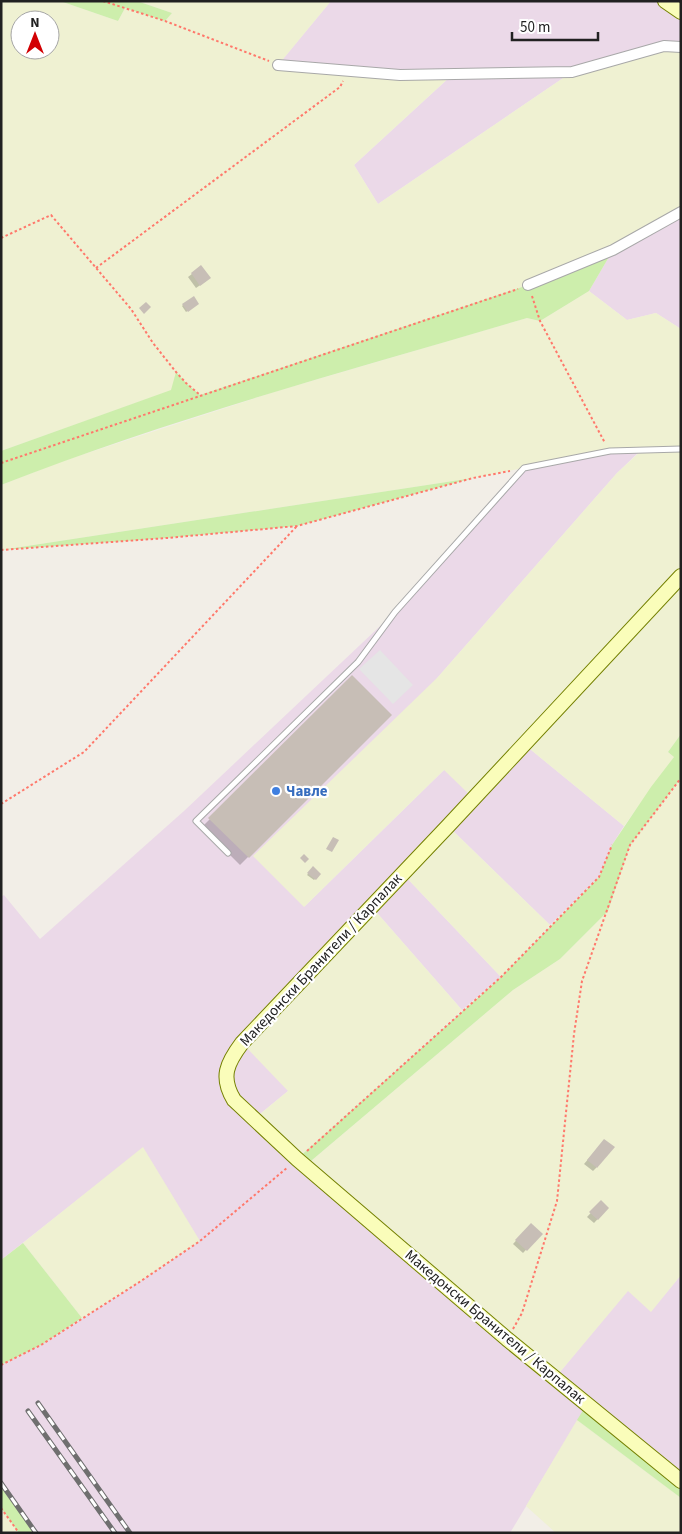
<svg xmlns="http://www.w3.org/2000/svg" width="682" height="1534" font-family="'Source Sans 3',sans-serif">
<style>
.industrial{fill:#ebd9e8}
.farmland{fill:#eff1d2;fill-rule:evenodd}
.grass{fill:#cdeeac}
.parking{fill:#e5e5e5}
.shadow{fill:#0003}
.building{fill:#c7beb6}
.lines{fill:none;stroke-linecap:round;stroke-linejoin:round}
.service-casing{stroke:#a8a8a8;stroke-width:7}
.minor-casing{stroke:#a8a8a8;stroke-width:12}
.secondary-casing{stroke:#748000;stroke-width:16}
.path{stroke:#ff786b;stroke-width:2;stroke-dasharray:2.5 2.5;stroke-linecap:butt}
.service{stroke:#fff;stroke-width:5}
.minor{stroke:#fff;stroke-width:10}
.secondary{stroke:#fafdba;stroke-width:14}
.rail-casing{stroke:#6f6f6f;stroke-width:5}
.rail{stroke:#fff;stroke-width:3;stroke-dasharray:9;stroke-linecap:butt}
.shop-dot{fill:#3f7fe0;stroke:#fff;stroke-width:2}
.labels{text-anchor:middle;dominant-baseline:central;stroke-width:4.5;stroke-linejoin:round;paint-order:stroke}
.shop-label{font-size:15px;font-weight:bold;fill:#366cbe;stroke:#fff;text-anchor:start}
.street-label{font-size:15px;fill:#212121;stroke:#fff}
</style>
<rect width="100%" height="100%" fill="#f2eee7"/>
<!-- industrial -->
<g class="industrial">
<path d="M 331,1 L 665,1 L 681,12 L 681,47 L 572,72 L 378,204 L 354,165 L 452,75 L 278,65 Z"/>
<path d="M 681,212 L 681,329 L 656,313 L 627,320 L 589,291 L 613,250 Z"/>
<path d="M 641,450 L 617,473 L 438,677 L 304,907 L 444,770 L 525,745 L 624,826 L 612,845 L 599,877 L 550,925 L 448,826 L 403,874 L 501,977 L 462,1010 L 371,906 L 288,1091 L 255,1118 L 555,1378 L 628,1290 L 651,1311 L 681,1275 L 681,1481 L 587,1405 L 510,1533 L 36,1533 L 1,1483 L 1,1365 L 41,1345 L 141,1281 L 143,1148 L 1,1260 L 1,897 L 4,895 L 40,939 L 184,811 L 395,612 L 524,468 L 610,451 Z"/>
</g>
<!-- farmland -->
<g class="farmland">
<path d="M 1,1 L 60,1 L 118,21 L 125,8 L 165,21 L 172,13 L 137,1 L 331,1 L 279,64 L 453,74 L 354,165 L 378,204 L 572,72 L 681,47 L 681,212 L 528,285 L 200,395 L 186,383 L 172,390 L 1,451 ZM 20,20 L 50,20 L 50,50 L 20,50 Z"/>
<path d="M 589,291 L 627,320 L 656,313 L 681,329 L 681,734 L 668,752 L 674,757 L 624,826 L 525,745 L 473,798 L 444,770 L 304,907 L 253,856 L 438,677 L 617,473 L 641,451 L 610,451 L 473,478 L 1,550 L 1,485 L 60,462 L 274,392 L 527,318 L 540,321 Z"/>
<path d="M 681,778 L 681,1275 L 651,1312 L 628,1291 L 555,1378 L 305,1166 L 513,990 L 560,959 L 608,911 L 630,845 Z"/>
<path d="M 448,826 L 550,925 L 501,977 L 403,874 Z"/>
<path d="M 371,906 L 462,1010 L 297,1159 L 254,1119 L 288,1091 L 242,1043 Z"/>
<path d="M 143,1147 L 200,1241 L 141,1281 L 82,1318 L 23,1243 Z"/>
<path d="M 577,1420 L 681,1498 L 681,1533 L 556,1533 L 526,1506 Z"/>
<path d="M 1,1508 L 19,1533 L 1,1533 Z"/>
</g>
<!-- grass -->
<g class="grass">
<path d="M 60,1 L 137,1 L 172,13 L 165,21 L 125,8 L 118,21 Z"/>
<path d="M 613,250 L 589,291 L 540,321 L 527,318 C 351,370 172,418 1,485 L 1,451 L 171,390 L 176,372 L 186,383 L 200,395 L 528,285 Z"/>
<path d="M 473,478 L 297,526 L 167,538 L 1,550 Z"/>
<path d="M 681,734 L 681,778 L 630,845 L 608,911 L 560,959 L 513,990 L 305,1166 L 297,1159 L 501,977 L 599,877 L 612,845 L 651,787 L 674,757 L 668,752 Z"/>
<path d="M 23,1243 L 82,1318 L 41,1345 L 1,1365 L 1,1260 Z"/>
<path d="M 587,1404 L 681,1481 L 681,1498 L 577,1420 Z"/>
<path d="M 1,1483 L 36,1533 L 19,1533 L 1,1508 Z"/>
</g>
<!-- parking -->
<path class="parking" d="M 380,650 L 413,685 L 393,704 L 359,669 Z"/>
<!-- shadow -->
<g class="shadow">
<path d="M 201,267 L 206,281 L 196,288 L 188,277 Z"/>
<path d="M 183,305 L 196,305 L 186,312 L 182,306 Z"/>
<path d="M 352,677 L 390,715 L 240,865 L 202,827 Z"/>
<path d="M 313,868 L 320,874 L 314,880 L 307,875 Z"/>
<path d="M 601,1144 L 596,1168 L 593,1171 L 584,1164 Z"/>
<path d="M 601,1202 L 608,1208 L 594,1223 L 587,1217 Z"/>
<path d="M 531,1224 L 541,1234 L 523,1253 L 513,1244 Z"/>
</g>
<!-- building -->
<g class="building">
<path d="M 201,265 L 211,278 L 200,286 L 191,273 Z"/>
<path d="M 194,296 L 199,304 L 188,312 L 182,304 Z"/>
<path d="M 146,302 L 151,307 L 144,314 L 139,308 Z"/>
<path d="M 352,675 L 392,715 L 249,858 L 208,818 Z"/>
<path d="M 333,837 L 339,840 L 332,852 L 326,849 Z"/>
<path d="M 304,854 L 309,859 L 305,863 L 300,858 Z"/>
<path d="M 313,866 L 321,874 L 316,880 L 307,873 Z"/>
<path d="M 604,1139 L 615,1147 L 597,1168 L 587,1160 Z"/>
<path d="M 601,1200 L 609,1208 L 598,1220 L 589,1212 Z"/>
<path d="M 531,1223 L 543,1234 L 527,1251 L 515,1240 Z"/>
</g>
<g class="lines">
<!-- service casing -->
<g class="service-casing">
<path id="service" d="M 228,853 L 196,821 L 358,662 L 395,612 L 524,468 L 610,451 L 681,449"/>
</g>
<!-- minor casing -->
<g class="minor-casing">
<g id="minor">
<path d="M 278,65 L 400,75 L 572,72 L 664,46 L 681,47"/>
<path d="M 528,285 L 613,250 L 681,212"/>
</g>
</g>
<!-- secondary casing -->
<g class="secondary-casing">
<g id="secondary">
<path d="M 665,1 L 681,12"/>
<path d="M 681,576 L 448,826 L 242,1043 C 227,1063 220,1077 234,1100 L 297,1159 L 507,1339 L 681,1481"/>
</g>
</g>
<!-- path -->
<g class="path">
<path d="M 103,1 L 165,21 L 269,61"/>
<path d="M 1,238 L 51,215 L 131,309 L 153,343 L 176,372 L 186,383 L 200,395"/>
<path d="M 96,268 L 340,87 L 343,81"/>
<path d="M 532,296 L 540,321 L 605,443"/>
<path d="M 1,463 L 518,289"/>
<path d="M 1,550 L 167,538 L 297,526 L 473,478 L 510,471"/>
<path d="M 1,804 L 84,752 L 297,526"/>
<path d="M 307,1151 L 501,977 L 599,877 L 612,845"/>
<path d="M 513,1329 L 522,1313 L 557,1201 L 574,1034 L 582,981 L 630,845 L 681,778"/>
<path d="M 1,1365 L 41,1345 L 141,1281 L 200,1241 L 288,1167"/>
<path d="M 1,1508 L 19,1533"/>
</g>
<!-- service -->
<use href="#service" class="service"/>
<!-- minor -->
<use href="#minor" class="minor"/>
<!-- secondary -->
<use href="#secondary" class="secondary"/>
<!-- rail casing -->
<g class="rail-casing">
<g id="rail">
<path d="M 38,1403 L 130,1533"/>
<path d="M 28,1411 L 115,1533"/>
<path d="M 1,1483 L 36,1533"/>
</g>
</g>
<!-- rail -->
<use href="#rail" class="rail"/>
</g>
<!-- markers -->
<circle class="shop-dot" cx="276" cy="791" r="5"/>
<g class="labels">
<!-- shop labels -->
<g class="shop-label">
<text x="286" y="791">Чавле</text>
</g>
<!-- street labels -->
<g class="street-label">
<text transform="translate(321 960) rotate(-47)">Македонски Бранители / Карпалак</text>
<text transform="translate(495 1327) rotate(40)">Македонски Бранители / Карпалак</text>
</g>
</g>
<!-- border -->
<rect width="682" height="1534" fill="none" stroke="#212121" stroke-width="5"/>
<!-- north arrow -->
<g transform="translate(35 35)"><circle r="24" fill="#ffffff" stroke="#a6a6a6"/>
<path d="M0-4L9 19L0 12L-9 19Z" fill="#d20003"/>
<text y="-8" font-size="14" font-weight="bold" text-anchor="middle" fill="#212121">N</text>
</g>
<!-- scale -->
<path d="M512 32v8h86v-8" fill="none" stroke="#212121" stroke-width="2.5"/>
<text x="520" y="32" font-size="15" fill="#212121" stroke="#ffffff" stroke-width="4" paint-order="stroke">50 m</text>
</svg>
